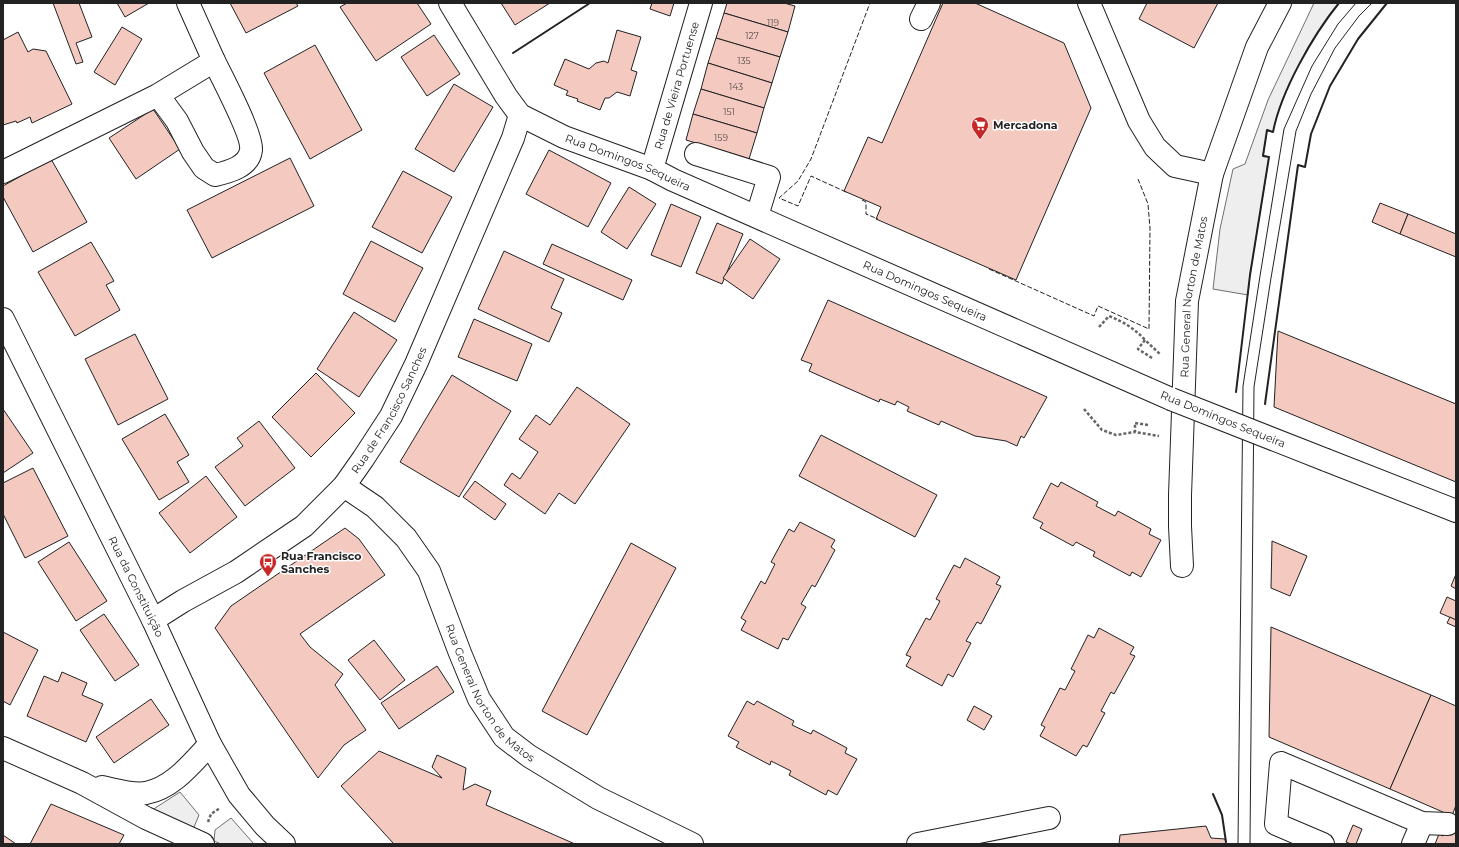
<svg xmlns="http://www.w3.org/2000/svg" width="1459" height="847" font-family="Montserrat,sans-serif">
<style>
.green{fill:#eee;stroke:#6f6f6f}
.building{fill:#f3c9c0;stroke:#222}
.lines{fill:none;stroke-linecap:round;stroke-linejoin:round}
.minor-casing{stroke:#222;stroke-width:24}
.major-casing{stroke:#222;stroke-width:24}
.path{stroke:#646464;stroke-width:2.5;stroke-dasharray:3 2;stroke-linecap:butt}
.minor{stroke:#fff;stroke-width:22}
.major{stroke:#fff;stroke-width:22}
.tram{stroke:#222;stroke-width:1}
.major-bridge-casing{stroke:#222;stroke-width:24;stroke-linecap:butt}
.major-bridge{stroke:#fff;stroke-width:22}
.fence{stroke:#222;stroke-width:1;stroke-dasharray:5 2;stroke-linecap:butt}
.wall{stroke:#222;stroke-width:2}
.labels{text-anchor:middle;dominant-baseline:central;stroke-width:3;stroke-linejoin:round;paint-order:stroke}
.number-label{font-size:9px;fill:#564c4a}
.street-label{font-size:11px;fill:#222;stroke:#fff}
.poi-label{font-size:11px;font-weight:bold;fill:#222;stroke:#fff;text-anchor:start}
</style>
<rect width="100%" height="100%" fill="#fff"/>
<!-- green -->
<g class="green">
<path d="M 1314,3 L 1339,3 C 1313,35 1281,91 1273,132 L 1267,131 L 1263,155 L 1269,157 L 1250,275 L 1248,295 L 1213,289 L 1220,229 L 1233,169 L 1245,164 L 1268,100 Z"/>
<path d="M 180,792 L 199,815 L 192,832 L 149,812 Z"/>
<path d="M 231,818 L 254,844 L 221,844 L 214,841 L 215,830 Z"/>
</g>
<!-- building -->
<g class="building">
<path d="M 53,3 L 79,3 L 92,37 L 76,43 L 83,62 L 76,64 Z"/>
<path d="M 117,3 L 149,3 L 125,17 Z"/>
<path d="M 230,3 L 296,3 L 298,6 L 246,33 Z"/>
<path d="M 347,3 L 417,3 L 431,24 L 376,61 L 340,7 Z"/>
<path d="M 501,3 L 550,3 L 515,25 Z"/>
<path d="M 652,3 L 674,3 L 670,16 L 650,9 Z"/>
<path d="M 727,3 L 784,3 L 795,6 L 788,32 L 724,13 Z"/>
<path d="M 943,3 L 975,3 L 1064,43 L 1091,108 L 1016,280 L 876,219 L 881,207 L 844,191 L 868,137 L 882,143 Z"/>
<path d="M 1147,3 L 1218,3 L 1194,48 L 1139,19 Z"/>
<path d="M 724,13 L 788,32 L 780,57 L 716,38 Z"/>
<path d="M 122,27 L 142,39 L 115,85 L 94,72 Z"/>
<path d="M 617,30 L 641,37 L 631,70 L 637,72 L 630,96 L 617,92 L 609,98 L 605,98 L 600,110 L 577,101 L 578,99 L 566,95 L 568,91 L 554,85 L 565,59 L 589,69 L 596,63 L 604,61 L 608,63 Z"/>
<path d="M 18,32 L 28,52 L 33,49 L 46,51 L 72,104 L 32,123 L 30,117 L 17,123 L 16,121 L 3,125 L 3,40 Z"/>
<path d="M 434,35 L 460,74 L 427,96 L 401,57 Z"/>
<path d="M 716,38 L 780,57 L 772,83 L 708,63 Z"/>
<path d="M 315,45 L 362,130 L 310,159 L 264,73 Z"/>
<path d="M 708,63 L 772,83 L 764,108 L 701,89 Z"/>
<path d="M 454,84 L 493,107 L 454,172 L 415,149 Z"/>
<path d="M 701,89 L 764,108 L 757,133 L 693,114 Z"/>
<path d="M 153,109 L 180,149 L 136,179 L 109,138 Z"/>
<path d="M 693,114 L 757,133 L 749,159 L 686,140 Z"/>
<path d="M 549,150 L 611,183 L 588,227 L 526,194 Z"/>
<path d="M 290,158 L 314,206 L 212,258 L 187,210 Z"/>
<path d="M 51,159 L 87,222 L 33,252 L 3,197 L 3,186 Z"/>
<path d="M 403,171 L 452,197 L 422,253 L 372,227 Z"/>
<path d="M 629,187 L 656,204 L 627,249 L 601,232 Z"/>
<path d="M 1380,203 L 1408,214 L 1400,234 L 1372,222 Z"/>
<path d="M 671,204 L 701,217 L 681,267 L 651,255 Z"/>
<path d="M 1408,214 L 1456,234 L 1456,257 L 1400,234 Z"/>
<path d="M 717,223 L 743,234 L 722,284 L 696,273 Z"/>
<path d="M 750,239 L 780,259 L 753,299 L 723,278 Z"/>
<path d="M 371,241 L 423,268 L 395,322 L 343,294 Z"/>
<path d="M 91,242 L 114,281 L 106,285 L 120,310 L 75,336 L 38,272 Z"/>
<path d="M 552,244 L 632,280 L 623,300 L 543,264 Z"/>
<path d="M 504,251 L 564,279 L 551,308 L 562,313 L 549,342 L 478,309 Z"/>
<path d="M 828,300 L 1047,397 L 1024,438 L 1021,436 L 1017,446 L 1006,441 L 975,436 L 941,421 L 939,425 L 907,411 L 909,407 L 897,401 L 895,405 L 880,399 L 879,402 L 809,371 L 812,364 L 801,360 Z"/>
<path d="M 354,312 L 397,340 L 359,397 L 317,369 Z"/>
<path d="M 474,319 L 532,344 L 517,381 L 458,357 Z"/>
<path d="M 1278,331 L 1456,404 L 1456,482 L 1274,407 Z"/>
<path d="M 135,334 L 168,399 L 118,425 L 85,359 Z"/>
<path d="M 316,373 L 355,413 L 311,457 L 272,417 Z"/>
<path d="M 452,375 L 511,411 L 459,497 L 400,462 Z"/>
<path d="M 577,387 L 630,424 L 575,504 L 559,493 L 545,514 L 504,485 L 512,473 L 520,479 L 538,452 L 519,439 L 536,415 L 550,425 Z"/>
<path d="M 3,409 L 33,453 L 3,473 Z"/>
<path d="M 165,414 L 189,455 L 177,462 L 189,482 L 159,500 L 122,439 Z"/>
<path d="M 259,421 L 295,468 L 245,506 L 215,467 L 243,446 L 237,438 Z"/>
<path d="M 821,435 L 937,495 L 915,537 L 799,476 Z"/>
<path d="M 33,468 L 68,536 L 25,558 L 3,514 L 3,483 Z"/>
<path d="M 206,476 L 237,517 L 190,553 L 159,513 Z"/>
<path d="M 475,481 L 506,504 L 495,520 L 463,497 Z"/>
<path d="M 1061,482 L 1098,502 L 1096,506 L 1115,516 L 1118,511 L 1151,529 L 1149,534 L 1161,540 L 1141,577 L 1132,572 L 1130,576 L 1093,556 L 1095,552 L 1076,542 L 1073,546 L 1040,528 L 1043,523 L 1033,518 L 1051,483 L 1058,487 Z"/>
<path d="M 800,522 L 835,540 L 831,547 L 835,550 L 815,587 L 812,585 L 801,604 L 806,607 L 788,640 L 783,638 L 778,649 L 741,630 L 746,621 L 741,618 L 761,581 L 765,584 L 775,564 L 771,562 L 789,529 L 794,532 Z"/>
<path d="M 345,528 L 359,539 L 385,575 L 300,634 L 310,647 L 343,674 L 335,685 L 366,730 L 344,745 L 318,778 L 215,628 L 231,606 Z"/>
<path d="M 1272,541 L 1307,556 L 1290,596 L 1271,588 Z"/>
<path d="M 69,542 L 107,601 L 76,621 L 38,562 Z"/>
<path d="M 631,543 L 676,568 L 587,735 L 542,711 Z"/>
<path d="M 965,558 L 1000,577 L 996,584 L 1001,586 L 981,624 L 977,622 L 966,641 L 971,643 L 953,677 L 948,674 L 942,686 L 906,666 L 911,657 L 906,655 L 926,618 L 930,620 L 940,601 L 936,599 L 954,565 L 960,568 Z"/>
<path d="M 1456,574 L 1456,589 L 1451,586 Z"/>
<path d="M 1447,597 L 1456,601 L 1456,620 L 1440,613 Z"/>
<path d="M 104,614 L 139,665 L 115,681 L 80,630 Z"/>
<path d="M 1450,617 L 1456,620 L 1456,627 L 1447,623 Z"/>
<path d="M 1271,627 L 1431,695 L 1390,789 L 1269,737 Z"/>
<path d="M 1099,628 L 1134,647 L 1130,654 L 1135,656 L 1114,694 L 1111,692 L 1101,711 L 1105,713 L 1087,747 L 1083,745 L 1076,756 L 1040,736 L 1045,727 L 1041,725 L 1060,688 L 1065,690 L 1075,671 L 1071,669 L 1088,635 L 1094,638 Z"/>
<path d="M 3,632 L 38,650 L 10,705 L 3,701 Z"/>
<path d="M 374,640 L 405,680 L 380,700 L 348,660 Z"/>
<path d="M 437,666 L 454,692 L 399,729 L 381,703 Z"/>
<path d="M 62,672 L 87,683 L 82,695 L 103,704 L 86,742 L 27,716 L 44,676 L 58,682 Z"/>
<path d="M 1431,695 L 1456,706 L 1456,805 L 1452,816 L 1390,789 Z"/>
<path d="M 151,699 L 169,725 L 114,763 L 96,737 Z"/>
<path d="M 747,701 L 754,705 L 757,701 L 794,721 L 792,725 L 811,734 L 813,730 L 847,748 L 845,753 L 857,759 L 837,795 L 828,790 L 826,795 L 789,775 L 791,771 L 771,761 L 770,765 L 736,747 L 739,742 L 728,736 Z"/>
<path d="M 974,706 L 992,716 L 984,730 L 967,720 Z"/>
<path d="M 379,751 L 442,778 L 432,767 L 437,755 L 466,768 L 463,790 L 475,784 L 491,791 L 486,805 L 575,844 L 394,844 L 341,786 Z"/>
<path d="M 51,804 L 124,835 L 119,844 L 30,844 Z"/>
<path d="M 1452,816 L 1456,818 L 1456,844 L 1435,844 L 1439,834 L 1443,836 Z"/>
<path d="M 1353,825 L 1362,829 L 1356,844 L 1351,844 L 1346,842 Z"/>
<path d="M 1206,826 L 1211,838 L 1225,839 L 1226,844 L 1119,844 L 1120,835 Z"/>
<path d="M 3,835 L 16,844 L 3,844 Z"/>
</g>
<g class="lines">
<!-- minor casing -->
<g class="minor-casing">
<g id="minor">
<path d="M 188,3 L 214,61"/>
<path d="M 1089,3 L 1139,121 L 1155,147 L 1175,166 L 1212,174"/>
<path d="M 921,19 L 929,3"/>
<path d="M 696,154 L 769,177 L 757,216"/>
<path id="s1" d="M 652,169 L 701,3"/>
<path d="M 3,172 L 158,95 L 214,61 C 222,77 253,136 251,150 C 249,167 228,172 215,175 L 204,168 L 193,152 L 177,121 L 158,95"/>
<path id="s2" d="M 344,486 L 375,507 L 406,538 L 429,571 L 460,653 L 479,699 L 504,737 L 529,756 L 598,798 L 692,844"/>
<path id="s3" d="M 1182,566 L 1180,526 L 1180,495 L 1187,301 L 1212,174 L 1257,47 L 1280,3"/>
<path id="s4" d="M 153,620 L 183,601 L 236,572 L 304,526 L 344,486 L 363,459 L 391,416 L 416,364 L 513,138 L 520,115"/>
<path d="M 3,748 L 82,783 L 146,818 L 203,844"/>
<path d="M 102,787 C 116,790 132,795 146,793 C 173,788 192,763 210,744"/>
<path d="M 918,844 L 1049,818"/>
<path d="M 1323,844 L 1276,824 L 1281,763 L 1422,823 L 1448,824"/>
<path d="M 1413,844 L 1422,823"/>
</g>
</g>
<!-- major casing -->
<g class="major-casing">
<g id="major">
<path id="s5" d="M 450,3 L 506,96 L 520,115 L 564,137 L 652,169 L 673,180 L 1171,399"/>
<path id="s6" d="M 3,319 L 153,620 L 210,744 L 239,795 L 265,826 L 284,844"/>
<path d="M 1326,460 L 1456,511"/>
</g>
</g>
<!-- path -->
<g class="path">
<path d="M 1099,327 L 1109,316 C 1124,322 1135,329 1145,340"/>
<path d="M 1152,358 L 1138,349 L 1145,340 L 1161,355"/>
<path d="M 1084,409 L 1102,430 L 1116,435 L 1135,432"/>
<path d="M 1148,425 L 1135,423 L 1135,432 L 1159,436"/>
<path d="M 208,822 L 211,814 L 220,808"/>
</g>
<!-- minor -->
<use href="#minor" class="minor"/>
<!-- major -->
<use href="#major" class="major"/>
<!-- tram -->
<g class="tram">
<path d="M 1238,844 L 1243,386 L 1260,276 L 1284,129 L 1312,66 L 1338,24 L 1356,3"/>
<path d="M 1250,844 L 1254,387 L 1271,278 L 1296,131 L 1311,94 L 1335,48 L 1359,16 L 1372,3"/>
</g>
<!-- major-bridge casing -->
<g class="major-bridge-casing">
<path id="major-bridge" d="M 1171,399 L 1326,460"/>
</g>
<!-- major-bridge -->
<use href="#major-bridge" class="major-bridge"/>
<!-- fence -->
<g class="fence">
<path d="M 846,192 L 811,176 L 798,206 L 779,198 L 798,181 L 811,159 L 870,3"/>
<path d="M 862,200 L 866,202 L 866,214 L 878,219"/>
<path d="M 989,269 L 1094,316 L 1098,306 L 1149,329 L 1150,228 L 1148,204 L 1138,179"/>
</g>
<!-- wall -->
<g class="wall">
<path d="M 513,53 L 590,3"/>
<path d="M 1236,392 L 1250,275 L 1269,157 L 1263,156 L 1267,130 L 1273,132 C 1281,91 1313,35 1339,3"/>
<path d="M 1265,404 L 1298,165 L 1305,167 L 1311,134 L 1330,86 L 1358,39 L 1387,3"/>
<path d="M 1213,794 L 1222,815 L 1226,842"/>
</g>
</g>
<!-- icons -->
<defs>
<g id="supermarket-pin" transform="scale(0.9)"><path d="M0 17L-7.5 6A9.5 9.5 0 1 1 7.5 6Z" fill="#c62828" stroke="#fff"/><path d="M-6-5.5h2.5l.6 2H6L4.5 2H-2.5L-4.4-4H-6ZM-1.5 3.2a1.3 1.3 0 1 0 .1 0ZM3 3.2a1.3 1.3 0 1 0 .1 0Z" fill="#fff"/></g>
<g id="bus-pin" transform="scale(0.9)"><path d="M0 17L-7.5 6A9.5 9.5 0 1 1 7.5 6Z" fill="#c62828" stroke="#fff"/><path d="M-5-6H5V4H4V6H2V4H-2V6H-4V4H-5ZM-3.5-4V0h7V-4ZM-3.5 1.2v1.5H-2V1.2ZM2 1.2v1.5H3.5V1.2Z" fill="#fff"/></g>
</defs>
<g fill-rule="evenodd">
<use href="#supermarket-pin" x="980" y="125"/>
<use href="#bus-pin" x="268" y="562"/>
</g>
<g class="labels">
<!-- number labels -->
<g class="number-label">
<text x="773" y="22">119</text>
<text x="752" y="35">127</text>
<text x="744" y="60">135</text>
<text x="736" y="86">143</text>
<text x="729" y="111">151</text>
<text x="721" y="137">159</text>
</g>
<!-- street labels -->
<g class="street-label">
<text stroke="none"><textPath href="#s1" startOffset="87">Rua de Vieira Portuense</textPath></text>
<text stroke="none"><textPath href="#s5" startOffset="250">Rua Domingos Sequeira</textPath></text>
<text stroke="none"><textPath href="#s5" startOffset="574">Rua Domingos Sequeira</textPath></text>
<text stroke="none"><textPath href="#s3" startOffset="270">Rua General Norton de Matos</textPath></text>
<text stroke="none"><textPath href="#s4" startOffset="323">Rua de Francisco Sanches</textPath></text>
<text transform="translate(1223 419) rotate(22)">Rua Domingos Sequeira</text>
<text stroke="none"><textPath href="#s6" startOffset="299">Rua da Constituição</textPath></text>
<text stroke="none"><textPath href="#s2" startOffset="260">Rua General Norton de Matos</textPath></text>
</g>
<!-- poi labels -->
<g class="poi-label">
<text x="993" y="125">Mercadona</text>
<text x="281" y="556">Rua Francisco<tspan x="281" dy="13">Sanches</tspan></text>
</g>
</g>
<!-- border -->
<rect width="1459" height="847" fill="none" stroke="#222222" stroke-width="8"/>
</svg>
